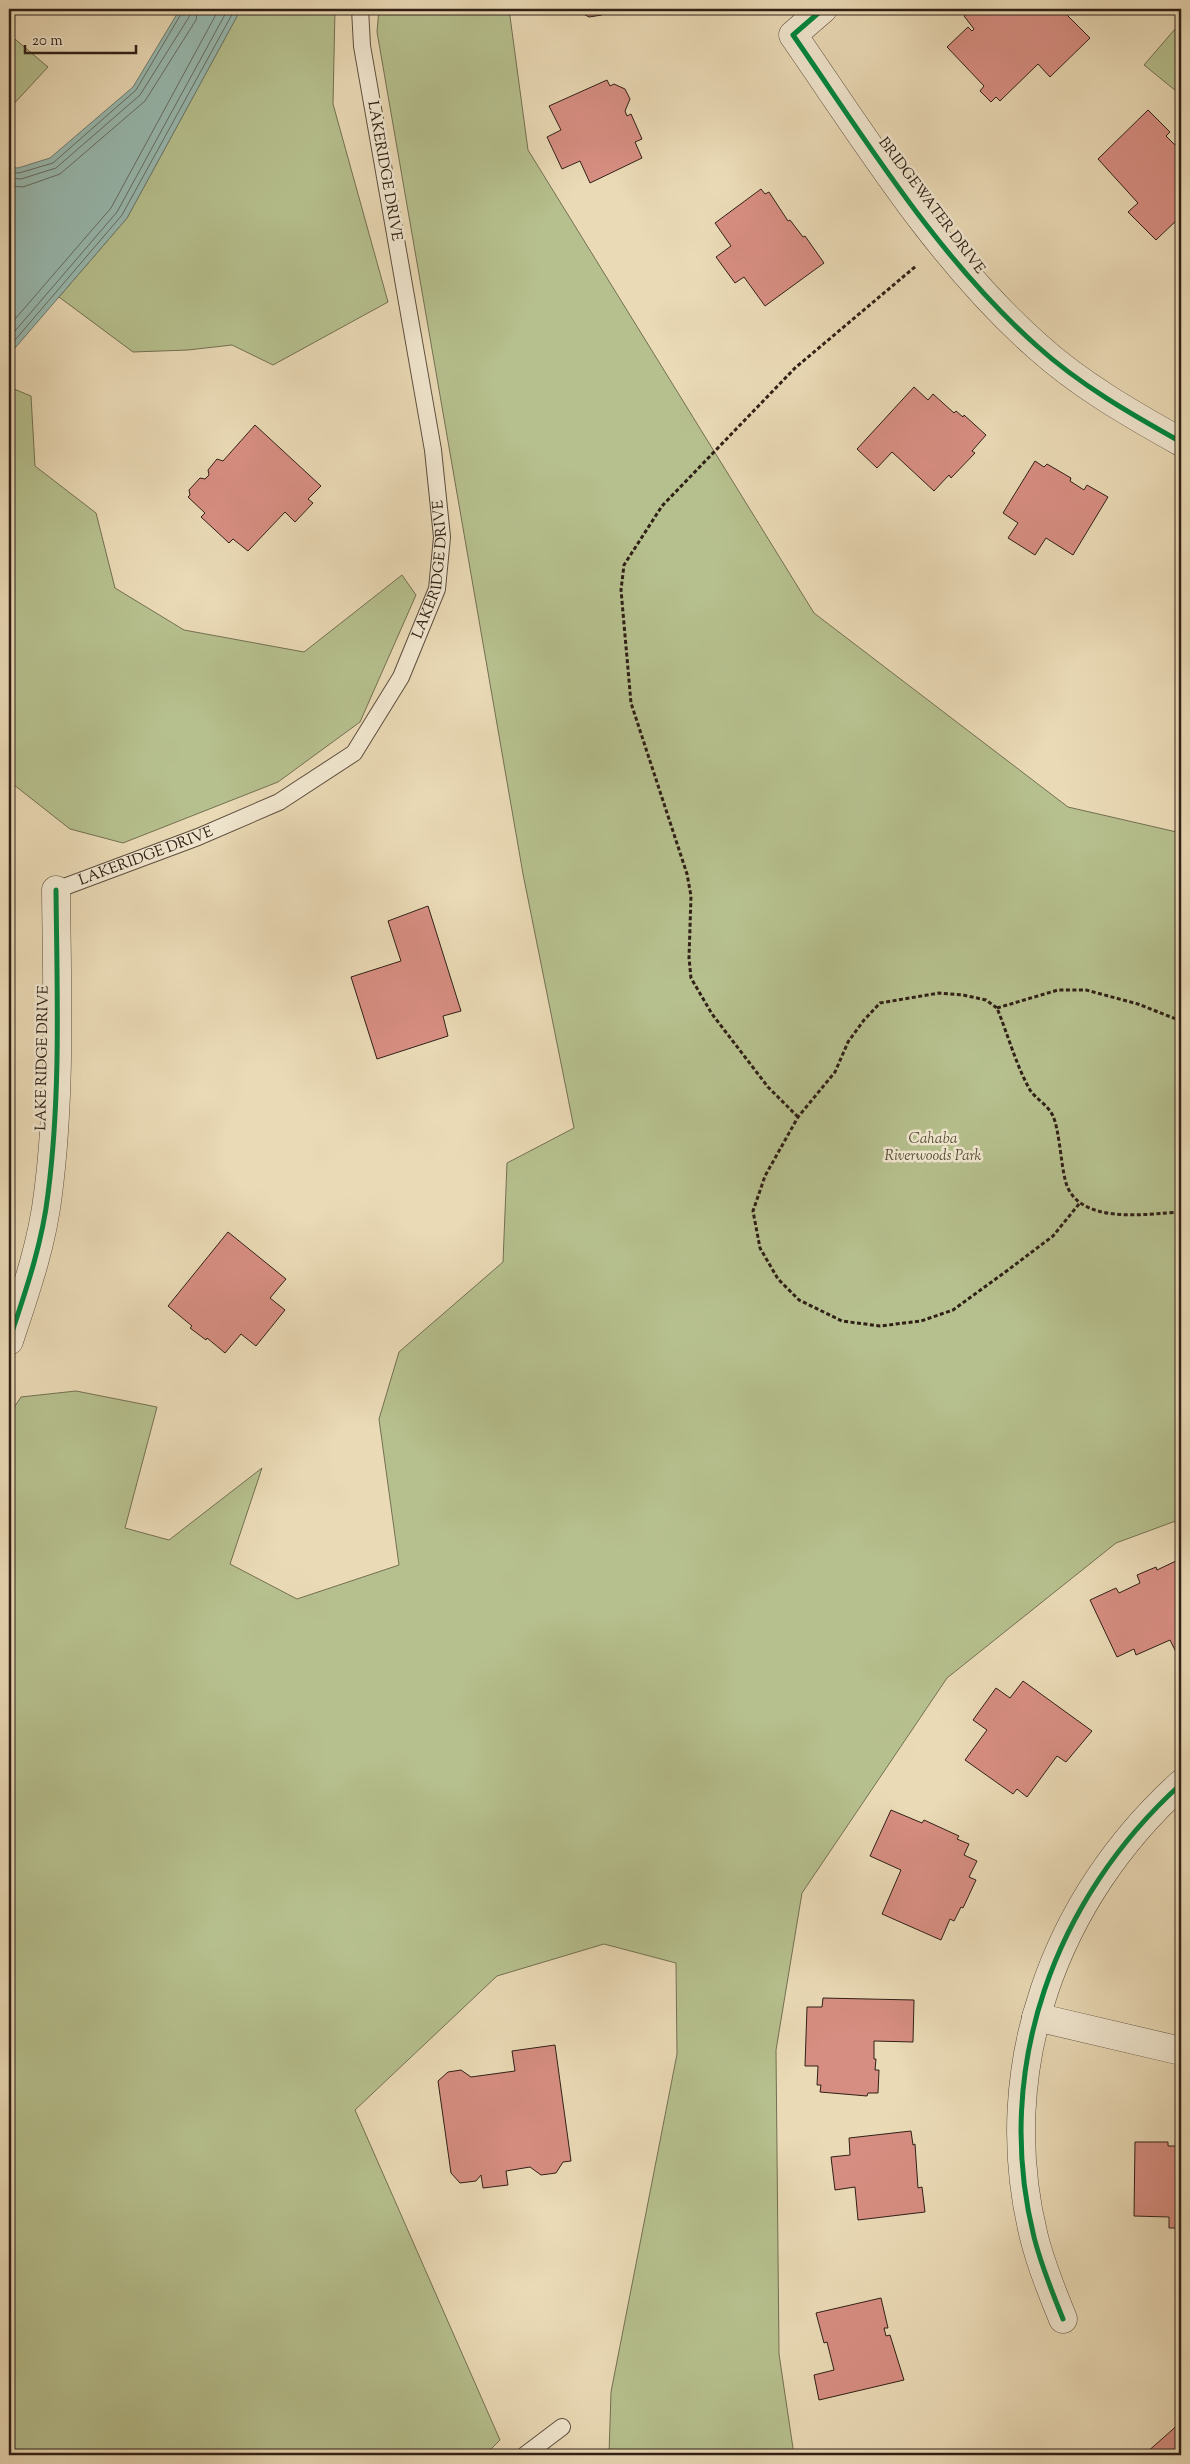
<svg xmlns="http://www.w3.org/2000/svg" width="1190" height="2464" font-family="'Sorts Mill Goudy',serif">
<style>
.green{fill:#b6c08e;stroke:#737052}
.water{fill:#98bab1;stroke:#6e7c73}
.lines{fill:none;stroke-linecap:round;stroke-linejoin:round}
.shore{stroke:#646d64;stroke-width:1}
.building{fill:#d78e82;stroke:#302016}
.lane-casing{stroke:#5e4e3e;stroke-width:18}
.street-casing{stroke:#5e4e3e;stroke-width:29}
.path{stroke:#302016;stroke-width:3;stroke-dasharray:4 2.5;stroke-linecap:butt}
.lane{stroke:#f1e7d0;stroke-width:16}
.street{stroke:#f1e7d0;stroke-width:28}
.cycleway-casing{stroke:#f1e7d0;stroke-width:8}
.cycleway{stroke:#00873e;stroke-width:5}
.labels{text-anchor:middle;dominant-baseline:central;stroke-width:5;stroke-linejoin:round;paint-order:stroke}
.street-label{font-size:15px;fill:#302016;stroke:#f1e7d0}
.park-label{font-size:15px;font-style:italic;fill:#58503a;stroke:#f1e7d0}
</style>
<rect width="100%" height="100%" fill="#eadab6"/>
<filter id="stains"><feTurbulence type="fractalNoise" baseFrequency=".004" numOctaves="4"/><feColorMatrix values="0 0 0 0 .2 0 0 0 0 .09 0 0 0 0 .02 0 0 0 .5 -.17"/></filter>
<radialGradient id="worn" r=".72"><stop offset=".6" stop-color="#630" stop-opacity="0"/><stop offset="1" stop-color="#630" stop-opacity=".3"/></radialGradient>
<!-- green -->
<g class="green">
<path d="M 241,9 L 335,9 L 333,104 L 388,302 L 273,365 L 232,345 L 188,350 L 133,352 L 59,297 L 127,218 Z"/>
<path d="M 379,9 L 509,9 L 528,150 L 814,613 L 1068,807 L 1181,833 L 1181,1519 L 1116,1543 L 947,1678 L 802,1893 L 776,2050 L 779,2354 L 794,2455 L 609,2455 L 611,2392 L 677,2054 L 676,1963 L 604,1944 L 497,1976 L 355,2110 L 500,2440 L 485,2455 L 9,2455 L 9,1415 L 21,1397 L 76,1391 L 157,1407 L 125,1528 L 169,1540 L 262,1468 L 230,1564 L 297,1599 L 399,1565 L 379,1419 L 399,1352 L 503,1262 L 507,1163 L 574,1128 L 523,874 L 377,32 Z"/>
<path d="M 1181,22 L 1181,95 L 1144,65 Z"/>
<path d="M 9,34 L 48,67 L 9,109 Z"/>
<path d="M 9,387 L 31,396 L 35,466 L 96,513 L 115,588 L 184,630 L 304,652 L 402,575 L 416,595 L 360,722 L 278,782 L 123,843 L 70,829 L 9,781 Z"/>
</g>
<!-- water -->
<path class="water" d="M 180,9 L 241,9 L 127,218 L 9,355 L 9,167 L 18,168 L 50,158 L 133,87 Z"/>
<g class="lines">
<!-- shore -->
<g class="shore">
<path d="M 9,172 L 19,173 L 53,163 L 136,90 L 184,9"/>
<path d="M 9,178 L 21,179 L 56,168 L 140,95 L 189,17 L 191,9"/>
<path d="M 9,186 L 23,187 L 60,174 L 145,101 L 196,20 L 198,9"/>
<path d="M 9,326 L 111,208 L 219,9"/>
<path d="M 9,338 L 117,212 L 228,9"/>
<path d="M 9,347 L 122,215 L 235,9"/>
</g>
</g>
<!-- building -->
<g class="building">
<path d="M 574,9 L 606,9 L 602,15 L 589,17 Z"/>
<path d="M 972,9 L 1061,9 L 1090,38 L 1050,77 L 1038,64 L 1000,101 L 996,97 L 991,102 L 980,91 L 984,86 L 947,47 L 968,27 L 972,31 L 974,29 L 964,16 Z"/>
<path d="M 607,80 L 610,86 L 614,84 L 625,89 L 630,99 L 625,111 L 627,116 L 631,114 L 642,139 L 635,142 L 642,158 L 590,183 L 580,161 L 562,169 L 547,137 L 561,130 L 549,106 Z"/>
<path d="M 1148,110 L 1170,132 L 1166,136 L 1181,151 L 1181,216 L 1156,240 L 1128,212 L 1138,203 L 1098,159 Z"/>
<path d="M 761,189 L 765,194 L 769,192 L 788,221 L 790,220 L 803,237 L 805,236 L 824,263 L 765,306 L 744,277 L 735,283 L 716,257 L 731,246 L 715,223 Z"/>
<path d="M 914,387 L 928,400 L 933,394 L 954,413 L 956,411 L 963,417 L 964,415 L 986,435 L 972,451 L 975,453 L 951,478 L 949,475 L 934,491 L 892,452 L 877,468 L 857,449 Z"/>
<path d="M 255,425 L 321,486 L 308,499 L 313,503 L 295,522 L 285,512 L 248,551 L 233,539 L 229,543 L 201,517 L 205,513 L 188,497 L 190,495 L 189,490 L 200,478 L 205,479 L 209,475 L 208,470 L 217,459 L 223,461 Z"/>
<path d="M 1035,461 L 1044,467 L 1047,464 L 1071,478 L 1070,481 L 1084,490 L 1087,485 L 1108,497 L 1073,555 L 1046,538 L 1035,555 L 1008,538 L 1018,523 L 1003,513 Z"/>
<path d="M 428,906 L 461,1011 L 443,1016 L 448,1036 L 377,1059 L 351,977 L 401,961 L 388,921 Z"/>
<path d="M 228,1232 L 286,1279 L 270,1298 L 285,1310 L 256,1346 L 241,1334 L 225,1353 L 207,1338 L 206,1340 L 190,1328 L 192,1326 L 168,1306 Z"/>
<path d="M 1178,1560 L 1181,1568 L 1181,1650 L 1176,1652 L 1170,1640 L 1136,1655 L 1134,1649 L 1117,1657 L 1090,1600 L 1116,1588 L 1119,1593 L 1140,1583 L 1137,1575 L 1156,1567 L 1157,1570 Z"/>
<path d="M 1023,1681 L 1092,1731 L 1066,1762 L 1057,1756 L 1027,1797 L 1017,1789 L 1013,1794 L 965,1760 L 987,1730 L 973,1720 L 996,1688 L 1010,1698 Z"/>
<path d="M 891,1810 L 922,1823 L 924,1820 L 959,1836 L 957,1839 L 969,1844 L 964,1855 L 977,1861 L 969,1877 L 976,1880 L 963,1908 L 961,1907 L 954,1921 L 950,1919 L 941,1940 L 882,1914 L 901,1870 L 870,1856 Z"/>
<path d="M 823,1998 L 914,2000 L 913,2042 L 874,2041 L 874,2059 L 876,2059 L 875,2070 L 879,2070 L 878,2093 L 868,2093 L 867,2096 L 820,2092 L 821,2085 L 817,2085 L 818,2066 L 805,2066 L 807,2007 L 822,2007 Z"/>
<path d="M 555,2045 L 571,2161 L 563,2162 L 556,2173 L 541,2175 L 530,2167 L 506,2171 L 508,2185 L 483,2188 L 481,2175 L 476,2181 L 460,2183 L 451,2173 L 438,2081 L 448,2072 L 461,2070 L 471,2077 L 515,2071 L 512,2051 Z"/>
<path d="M 911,2131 L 913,2145 L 915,2144 L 918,2188 L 922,2187 L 925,2212 L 858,2220 L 855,2187 L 835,2190 L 831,2157 L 850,2155 L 849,2138 Z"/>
<path d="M 1135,2142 L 1168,2142 L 1168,2146 L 1181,2146 L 1181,2228 L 1169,2228 L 1169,2217 L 1134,2216 Z"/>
<path d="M 881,2298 L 888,2328 L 884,2328 L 886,2336 L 890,2335 L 904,2380 L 819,2400 L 814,2375 L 834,2370 L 827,2342 L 824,2343 L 816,2313 Z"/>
<path d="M 1180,2423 L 1181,2455 L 1148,2455 L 1146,2453 Z"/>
</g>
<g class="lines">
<!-- lane casing -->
<g class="lane-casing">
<g id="lane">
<path id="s1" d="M 56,890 L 198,837 L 279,802 L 354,753 L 401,677 L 437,589 L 442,537 L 433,450 L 362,46 L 360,9"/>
<path d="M 525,2455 L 562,2427"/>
</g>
</g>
<!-- street casing -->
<g class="street-casing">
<g id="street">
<path d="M 823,9 L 793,35 C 868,143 938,258 1037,346 C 1080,385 1131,414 1181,442"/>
<path d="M 9,1341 C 25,1293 42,1245 48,1194 C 61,1093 57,991 56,890"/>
<path d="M 1036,2017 L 1181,2051"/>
<path d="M 1063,2319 C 1052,2292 1041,2265 1034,2237 C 992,2068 1055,1898 1181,1784"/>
</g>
</g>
<!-- path -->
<g class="path">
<path d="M 997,1008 L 1058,990 L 1086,990 L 1138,1004 L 1181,1021"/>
<path d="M 798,1117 L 768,1087 L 712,1014 L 691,978 L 689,958 L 691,896 L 687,874 L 631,703 L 621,590 L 624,565 L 662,506 L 795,368 L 916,266"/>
<path d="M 1079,1204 L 1053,1236 L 1008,1270 L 953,1310 L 921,1321 L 880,1326 L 842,1321 L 799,1300 L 778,1279 L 760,1248 L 753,1211 L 765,1176 L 798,1117 L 835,1072 L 848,1042 L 864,1020 L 880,1003 L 939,993 L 963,995 L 986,1000 L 997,1008 C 1008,1035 1016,1065 1030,1090 C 1036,1099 1048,1105 1053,1116 C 1059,1129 1061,1163 1065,1179 C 1075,1226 1146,1214 1181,1212"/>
</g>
<!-- lane -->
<use href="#lane" class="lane"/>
<!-- street -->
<use href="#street" class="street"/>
<!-- cycleway casing -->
<g class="cycleway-casing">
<g id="cycleway">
<path d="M 823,9 L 793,35 C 868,143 938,258 1037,346 C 1080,385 1131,414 1181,442"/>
<path d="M 9,1341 C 25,1293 42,1245 48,1194 C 61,1093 57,991 56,890"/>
<path d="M 1063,2319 C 1052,2292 1041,2265 1034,2237 C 992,2068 1055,1898 1181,1784"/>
</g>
</g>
<!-- cycleway -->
<use href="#cycleway" class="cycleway"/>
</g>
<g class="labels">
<!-- street labels -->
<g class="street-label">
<text transform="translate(384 171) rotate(80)">LAKERIDGE DRIVE</text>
<text transform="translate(931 206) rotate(53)">BRIDGEWATER DRIVE</text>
<text stroke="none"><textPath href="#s1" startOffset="532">LAKERIDGE DRIVE</textPath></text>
<text stroke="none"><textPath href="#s1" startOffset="96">LAKERIDGE DRIVE</textPath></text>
<text transform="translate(43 1058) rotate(-89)">LAKE RIDGE DRIVE</text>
</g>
<!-- park labels -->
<g class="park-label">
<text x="933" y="1139">Cahaba<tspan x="933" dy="17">Riverwoods Park</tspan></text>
</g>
</g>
<!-- margin -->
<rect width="1190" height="2464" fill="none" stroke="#eadab6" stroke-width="30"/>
<rect x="10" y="10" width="1170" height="2444" fill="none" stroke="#302016" stroke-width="2.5"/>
<rect x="15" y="15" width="1160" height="2434" fill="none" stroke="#302016"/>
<!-- scale -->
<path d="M25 45v8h111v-8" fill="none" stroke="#302016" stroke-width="2.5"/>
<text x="32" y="45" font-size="15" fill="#302016" stroke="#f1e7d0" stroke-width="4" paint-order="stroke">20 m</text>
<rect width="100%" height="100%" filter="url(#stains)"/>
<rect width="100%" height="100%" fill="url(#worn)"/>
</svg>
